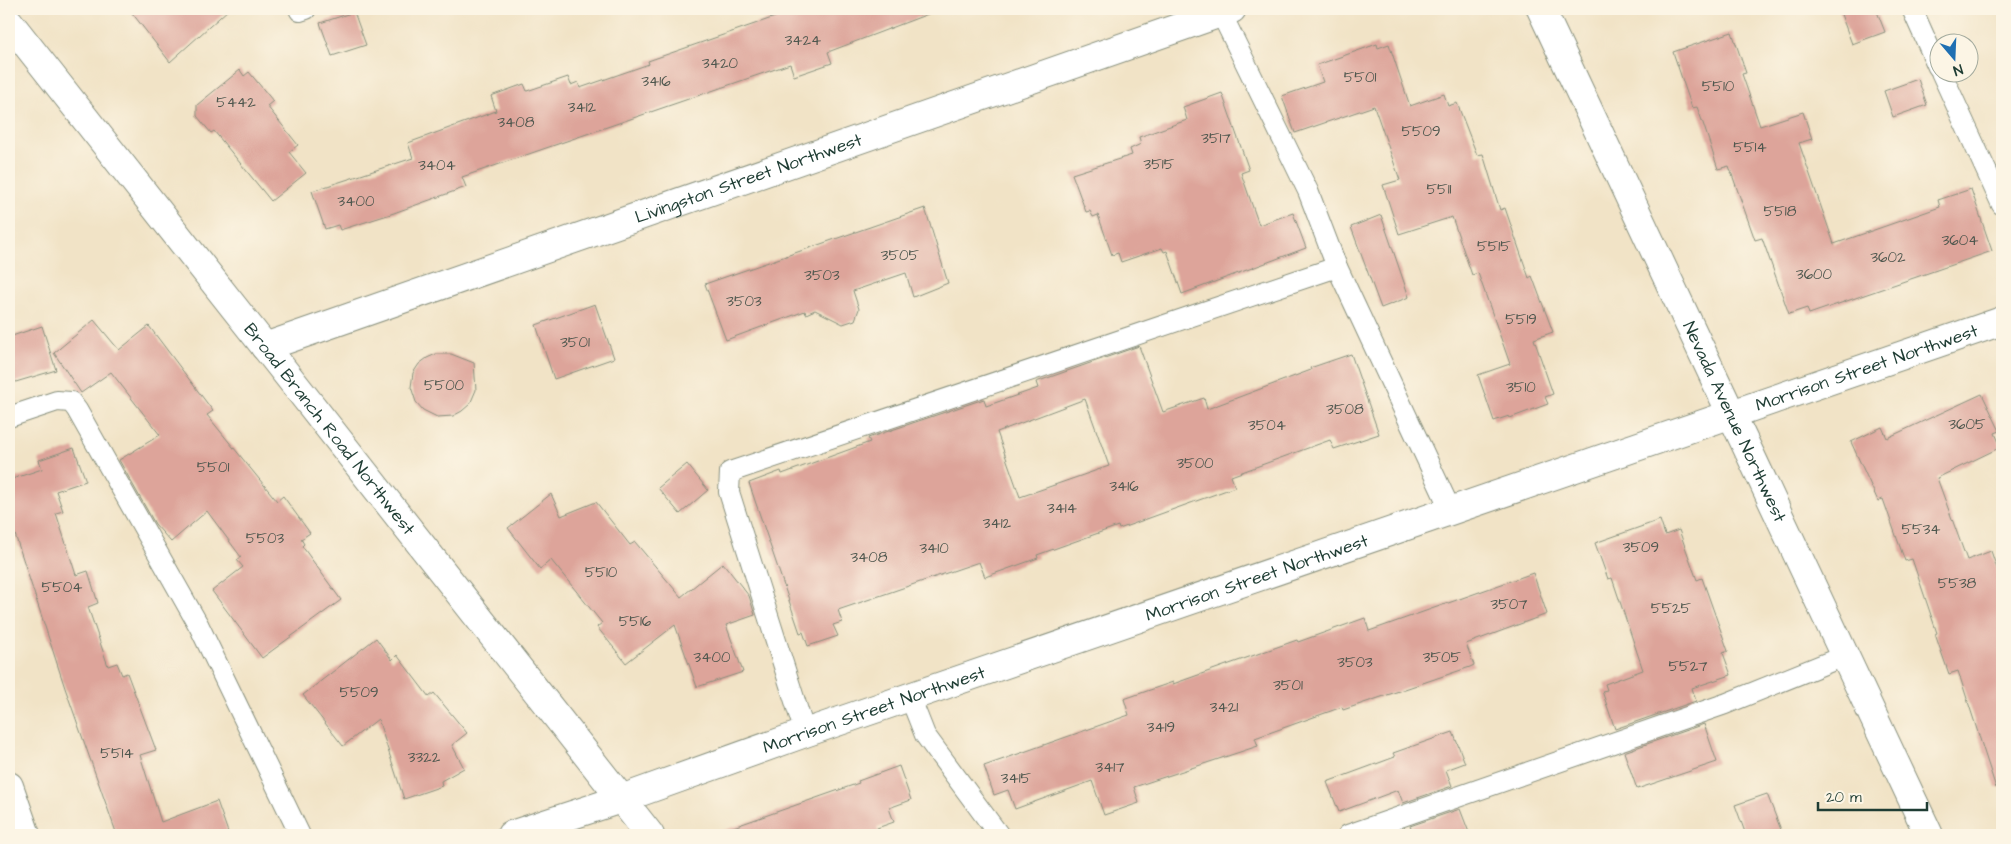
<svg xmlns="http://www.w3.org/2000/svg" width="2011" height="844" font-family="'Architects Daughter',sans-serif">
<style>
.building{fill:#dda49a;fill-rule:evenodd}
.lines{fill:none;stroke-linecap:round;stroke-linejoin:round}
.service-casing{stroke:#88907d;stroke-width:22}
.minor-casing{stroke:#88907d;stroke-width:30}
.tertiary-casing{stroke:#88907d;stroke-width:30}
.service{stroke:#fff;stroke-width:20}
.minor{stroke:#fff;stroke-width:28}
.tertiary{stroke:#fff;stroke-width:28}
.labels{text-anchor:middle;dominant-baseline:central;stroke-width:5;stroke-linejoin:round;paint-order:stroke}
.number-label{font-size:15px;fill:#4e574e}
.street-label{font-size:18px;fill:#1f3d34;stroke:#fcf5e5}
</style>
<rect width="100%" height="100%" fill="#fcf5e5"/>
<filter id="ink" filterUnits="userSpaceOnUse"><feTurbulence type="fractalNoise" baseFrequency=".02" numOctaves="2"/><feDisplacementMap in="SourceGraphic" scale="10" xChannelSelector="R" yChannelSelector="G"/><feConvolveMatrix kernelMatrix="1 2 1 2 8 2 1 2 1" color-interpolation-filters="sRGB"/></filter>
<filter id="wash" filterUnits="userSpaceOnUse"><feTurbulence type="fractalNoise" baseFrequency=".0096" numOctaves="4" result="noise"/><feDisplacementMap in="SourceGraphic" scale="20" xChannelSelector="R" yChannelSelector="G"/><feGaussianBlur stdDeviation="1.12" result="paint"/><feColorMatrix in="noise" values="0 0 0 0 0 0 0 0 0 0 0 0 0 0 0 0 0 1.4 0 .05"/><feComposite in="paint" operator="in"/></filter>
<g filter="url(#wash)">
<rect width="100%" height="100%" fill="#f1e3c6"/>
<g id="blocks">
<!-- building -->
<g class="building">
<path d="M 129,9 L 229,9 L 170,62 Z"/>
<path d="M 798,9 L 936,9 L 936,11 L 828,52 L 832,63 L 794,76 L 790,64 L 462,177 L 466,187 L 391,214 L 340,230 L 338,225 L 325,229 L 312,191 L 413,158 L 408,143 L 496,111 L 491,96 L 524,84 L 527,91 L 568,77 L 571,85 L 578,82 L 580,88 L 649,64 L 648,61 Z"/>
<path d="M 1839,9 L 1876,9 L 1885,32 L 1852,44 Z"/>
<path d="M 354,12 L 366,45 L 332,56 L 320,23 Z"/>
<path d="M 1732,32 L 1746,73 L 1742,74 L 1760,126 L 1803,112 L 1812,139 L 1799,143 L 1834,244 L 1940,207 L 1938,200 L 1971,189 L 1992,251 L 1809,314 L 1807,308 L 1789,314 L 1762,238 L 1755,240 L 1729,166 L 1718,169 L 1704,126 L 1697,107 L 1692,108 L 1673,52 Z"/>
<path d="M 1377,44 L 1378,48 L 1389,44 L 1410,106 L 1444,94 L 1448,106 L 1457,103 L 1477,155 L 1483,154 L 1500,210 L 1505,208 L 1529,278 L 1532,276 L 1553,332 L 1534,339 L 1553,394 L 1545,397 L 1548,404 L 1510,418 L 1509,416 L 1494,421 L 1478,375 L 1510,364 L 1478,273 L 1472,275 L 1452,217 L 1399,234 L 1383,185 L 1400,180 L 1374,106 L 1295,133 L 1282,96 L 1323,82 L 1317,65 Z"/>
<path d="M 240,70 L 244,76 L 249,72 L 273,101 L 267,106 L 298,145 L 289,152 L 306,173 L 271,201 L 214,131 L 211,133 L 197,116 L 197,105 Z"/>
<path d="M 1918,79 L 1927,105 L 1893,117 L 1884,91 Z"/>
<path d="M 1222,93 L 1249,170 L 1241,173 L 1259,225 L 1293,213 L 1306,248 L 1182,294 L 1167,251 L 1164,252 L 1162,248 L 1121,262 L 1118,253 L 1112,255 L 1098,215 L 1093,217 L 1090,211 L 1086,212 L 1072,174 L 1132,155 L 1130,149 L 1141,144 L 1139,137 L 1187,120 L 1183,107 Z"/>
<path d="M 925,208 L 948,283 L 913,297 L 906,273 L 853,291 L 859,309 L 855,320 L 843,324 L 815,310 L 806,314 L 805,311 L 726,340 L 705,284 Z"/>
<path d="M 1381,215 L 1409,297 L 1381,308 L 1351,227 Z"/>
<path d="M 595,304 L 614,358 L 554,379 L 536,325 Z"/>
<path d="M 94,320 L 119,350 L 149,326 L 213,411 L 207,415 L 277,501 L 283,496 L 310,533 L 301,539 L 304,544 L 302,546 L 341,600 L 262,658 L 212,591 L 243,567 L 237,560 L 241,557 L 207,511 L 171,542 L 155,524 L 119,460 L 160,435 L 111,372 L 81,393 L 54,353 Z"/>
<path d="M 42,326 L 56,370 L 9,384 L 9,337 Z"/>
<path d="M 1139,346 L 1163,412 L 1204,398 L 1207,409 L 1311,370 L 1310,368 L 1351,354 L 1379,434 L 1334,449 L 1330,440 L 1231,476 L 1235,487 L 1119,529 L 1118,526 L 1037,555 L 1038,558 L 985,577 L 979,562 L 838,610 L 842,622 L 833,625 L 838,636 L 808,646 L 803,632 L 800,633 L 749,483 L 781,471 L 782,474 L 870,442 L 868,438 L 984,399 L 986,406 L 1038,388 L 1036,382 ZM 1085,399 L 1109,466 L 1020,497 L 997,432 Z"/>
<path d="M 436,354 L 451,354 L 474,363 L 476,390 L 470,404 L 462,411 L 453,416 L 437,417 L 423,410 L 416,402 L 411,387 L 413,373 L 419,364 L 427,358 Z"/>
<path d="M 1982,394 L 2000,431 L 1995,433 L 2001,447 L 1937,478 L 1967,560 L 1991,551 L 2002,583 L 2002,787 L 1996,788 L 1958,671 L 1949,674 L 1935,634 L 1937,633 L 1912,559 L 1905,561 L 1883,499 L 1878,501 L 1851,442 L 1882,427 L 1887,438 Z"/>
<path d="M 74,448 L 86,481 L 56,491 L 63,511 L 56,513 L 76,575 L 88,571 L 98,603 L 88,607 L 108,666 L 117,663 L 122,675 L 127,673 L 156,750 L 140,755 L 161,822 L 217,801 L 229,835 L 117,835 L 65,688 L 9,516 L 9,480 L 42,469 L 39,460 Z"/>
<path d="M 687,464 L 708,490 L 680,514 L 658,488 Z"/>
<path d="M 551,494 L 561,516 L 596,502 L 630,545 L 635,542 L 681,597 L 723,563 L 749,596 L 755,615 L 726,625 L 743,672 L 697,687 L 675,625 L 626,663 L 597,627 L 602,623 L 551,560 L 540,569 L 508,528 Z"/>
<path d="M 1660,520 L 1665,535 L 1679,530 L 1697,580 L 1702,578 L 1728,651 L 1723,653 L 1731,675 L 1692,688 L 1696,701 L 1615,729 L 1602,691 L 1607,690 L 1605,684 L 1643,670 L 1612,578 L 1608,579 L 1595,543 Z"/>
<path d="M 1533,573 L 1547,614 L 1466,644 L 1474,665 L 1470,667 L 1343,710 L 1342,707 L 1255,738 L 1258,746 L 1134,787 L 1139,803 L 1104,815 L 1092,781 L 1015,809 L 1008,790 L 994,795 L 984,766 L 1129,715 L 1124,699 L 1173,682 L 1173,684 L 1297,640 L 1298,642 L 1365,618 L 1369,631 L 1372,630 Z"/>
<path d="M 376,638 L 392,660 L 397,655 L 429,697 L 434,693 L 467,733 L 452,745 L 464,768 L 441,781 L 442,786 L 404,799 L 378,719 L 343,746 L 303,695 Z"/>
<path d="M 1704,724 L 1717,762 L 1637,789 L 1624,752 Z"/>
<path d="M 1453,732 L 1465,763 L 1446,770 L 1452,786 L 1403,803 L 1398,790 L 1339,812 L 1327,782 L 1395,757 L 1393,753 Z"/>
<path d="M 899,766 L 911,800 L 889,808 L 894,822 L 877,828 L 880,835 L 723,835 L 722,831 L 859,783 L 858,781 Z"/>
<path d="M 1767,794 L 1783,835 L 1746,835 L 1735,805 Z"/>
<path d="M 1460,809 L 1470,835 L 1414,835 L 1410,826 Z"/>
</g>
</g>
</g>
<g filter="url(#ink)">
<use href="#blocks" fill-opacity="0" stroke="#88907d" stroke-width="1"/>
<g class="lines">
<!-- service casing -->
<g class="service-casing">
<g id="service">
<path d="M 299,9 L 300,11 L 306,9"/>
<path d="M 1912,9 L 1938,67"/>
<path d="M 1221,13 L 1308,191 L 1337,267"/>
<path d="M 1941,72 L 2002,205"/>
<path d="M 9,417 L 57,401 L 71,402 L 77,410 L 199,626 L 300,835"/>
<path d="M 910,697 L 925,735 L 999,835"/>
<path d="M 805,733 L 729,492 L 730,472 L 1337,267 L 1451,511"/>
<path d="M 1348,835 L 1725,704 L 1844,656"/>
</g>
</g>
<!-- minor casing -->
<g class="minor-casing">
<g id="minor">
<path id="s1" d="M 9,22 L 650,835"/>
<path id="s2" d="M 265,347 L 1232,9"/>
<path d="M 9,786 L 26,835"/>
<path id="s3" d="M 511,835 L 621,799 L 805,733 L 2002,321"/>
</g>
</g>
<!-- tertiary casing -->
<g class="tertiary-casing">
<g id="tertiary">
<path id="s4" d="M 1541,9 L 1929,835"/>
</g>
</g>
<!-- service -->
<use href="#service" class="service"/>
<!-- minor -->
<use href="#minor" class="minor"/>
<!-- tertiary -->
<use href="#tertiary" class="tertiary"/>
</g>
</g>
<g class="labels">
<!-- number labels -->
<g class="number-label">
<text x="803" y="40">3424</text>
<text x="720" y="63">3420</text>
<text x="1360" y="77">5501</text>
<text x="656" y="81">3416</text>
<text x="1718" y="86">5510</text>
<text x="236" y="102">5442</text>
<text x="582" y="107">3412</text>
<text x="516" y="122">3408</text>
<text x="1421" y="131">5509</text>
<text x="1216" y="138">3517</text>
<text x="1750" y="147">5514</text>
<text x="1159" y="164">3515</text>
<text x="437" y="165">3404</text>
<text x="1439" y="189">5511</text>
<text x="356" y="201">3400</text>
<text x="1780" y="211">5518</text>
<text x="1960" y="240">3604</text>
<text x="1494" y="246">5515</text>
<text x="900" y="255">3505</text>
<text x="1888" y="257">3602</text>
<text x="1814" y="274">3600</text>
<text x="822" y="275">3503</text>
<text x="744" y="301">3503</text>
<text x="1521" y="319">5519</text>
<text x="575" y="342">3501</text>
<text x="444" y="385">5500</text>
<text x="1521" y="387">3510</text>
<text x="1345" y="409">3508</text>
<text x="1967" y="424">3605</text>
<text x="1267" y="425">3504</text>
<text x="1195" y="463">3500</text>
<text x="213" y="467">5501</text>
<text x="1124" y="486">3416</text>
<text x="1062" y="508">3414</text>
<text x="997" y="523">3412</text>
<text x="1921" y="529">5534</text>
<text x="265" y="538">5503</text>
<text x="1641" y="547">3509</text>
<text x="934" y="548">3410</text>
<text x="869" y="557">3408</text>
<text x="601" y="572">5510</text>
<text x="1957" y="583">5538</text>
<text x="62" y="587">5504</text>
<text x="1509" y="604">3507</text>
<text x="1671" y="608">5525</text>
<text x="635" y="621">5516</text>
<text x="712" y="657">3400</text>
<text x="1442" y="657">3505</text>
<text x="1355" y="662">3503</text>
<text x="1688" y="666">5527</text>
<text x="1288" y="685">3501</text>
<text x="359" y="692">5509</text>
<text x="1224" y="707">3421</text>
<text x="1161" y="727">3419</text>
<text x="117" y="753">5514</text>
<text x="424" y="757">3322</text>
<text x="1110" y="767">3417</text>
<text x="1016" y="778">3415</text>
</g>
<!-- street labels -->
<g class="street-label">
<text stroke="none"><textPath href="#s2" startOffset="512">Livingston Street Northwest</textPath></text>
<text stroke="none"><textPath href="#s3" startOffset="1434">Morrison Street Northwest</textPath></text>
<text stroke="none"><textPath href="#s4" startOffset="456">Nevada Avenue Northwest</textPath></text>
<text stroke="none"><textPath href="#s1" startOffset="518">Broad Branch Road Northwest</textPath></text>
<text stroke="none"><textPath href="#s3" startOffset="789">Morrison Street Northwest</textPath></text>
<text stroke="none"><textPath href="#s3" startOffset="384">Morrison Street Northwest</textPath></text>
</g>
</g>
<!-- margin -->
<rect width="2011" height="844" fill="none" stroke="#fcf5e5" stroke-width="30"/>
<!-- north arrow -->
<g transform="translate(1954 58) rotate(161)"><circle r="24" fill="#fcf5e5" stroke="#a4ab9e"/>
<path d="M0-4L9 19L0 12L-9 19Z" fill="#1f6fb2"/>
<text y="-8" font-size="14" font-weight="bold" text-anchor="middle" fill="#1f3d34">N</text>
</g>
<!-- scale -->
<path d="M1818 802v8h109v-8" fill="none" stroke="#1f3d34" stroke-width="2.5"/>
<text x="1826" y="802" font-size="15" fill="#1f3d34" stroke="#fcf5e5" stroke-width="4" paint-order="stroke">20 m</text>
</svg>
